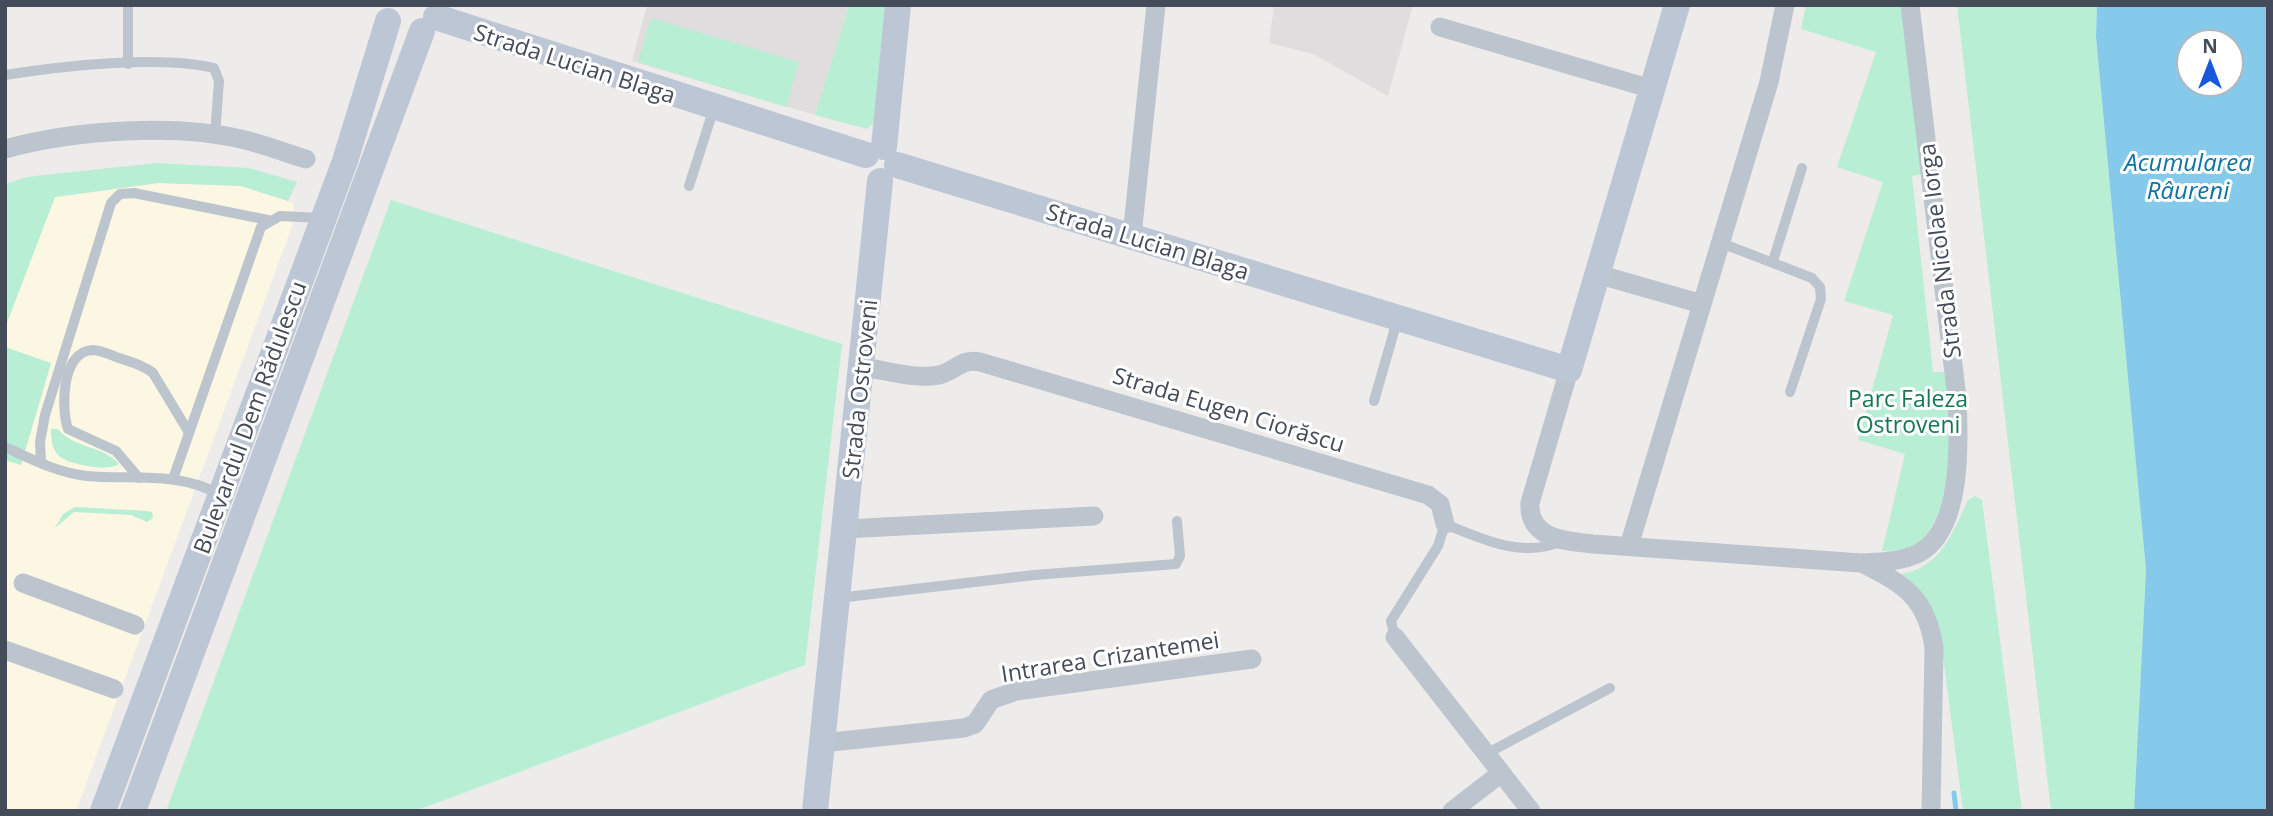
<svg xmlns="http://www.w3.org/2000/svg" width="2273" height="816" font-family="'Open Sans',sans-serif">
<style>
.commercial{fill:#fbf7e2}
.education{fill:#dfdddd}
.green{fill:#b8eed3}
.water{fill:#85caeb;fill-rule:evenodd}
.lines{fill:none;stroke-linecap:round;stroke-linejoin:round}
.stream{stroke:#85caeb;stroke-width:5}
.lane{stroke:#bcc4ce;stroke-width:10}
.street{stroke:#bcc4ce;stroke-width:19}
.secondary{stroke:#bdc6d5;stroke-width:26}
.labels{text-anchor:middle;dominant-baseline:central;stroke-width:6;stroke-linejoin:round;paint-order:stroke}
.street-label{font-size:23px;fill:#444c59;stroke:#fff}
.park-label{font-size:23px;fill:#167852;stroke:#fff}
.water-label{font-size:24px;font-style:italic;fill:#0c73a3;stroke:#fff}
</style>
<rect width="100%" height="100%" fill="#eeebeb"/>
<!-- commercial -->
<path class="commercial" d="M 159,183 L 241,186 L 294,203 L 292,227 L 76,811 L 5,811 L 5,460 L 21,465 L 51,363 L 5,347 L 5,328 L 55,197 Z"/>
<!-- education -->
<g class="education">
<path d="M 647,5 L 849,5 L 815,115 L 632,61 Z"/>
<path d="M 1274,5 L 1413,5 L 1388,96 L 1313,54 L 1269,43 Z"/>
</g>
<!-- green -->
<g class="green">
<path d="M 849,5 L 885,5 L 874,122 L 867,129 L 815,115 Z"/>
<path d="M 1806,5 L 1906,5 L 1923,174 L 1912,176 L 1933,372 L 1945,372 C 1949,419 1958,508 1918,543 C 1910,551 1893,551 1882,551 L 1905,454 L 1858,440 L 1893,315 L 1844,301 L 1883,182 L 1837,167 L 1876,52 L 1801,29 Z"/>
<path d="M 1957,5 L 2097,5 L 2096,37 L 2146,570 L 2134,811 L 2051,811 Z"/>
<path d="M 651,18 L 799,62 L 786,107 L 638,62 Z"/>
<path d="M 156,163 L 249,168 L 297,182 L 288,201 L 241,186 L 159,183 L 55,197 L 5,328 L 5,184 L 27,177 Z"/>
<path d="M 391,200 L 842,344 L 805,665 L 415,811 L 166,811 Z"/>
<path d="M 5,347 L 51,363 L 21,465 L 5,460 Z"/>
<path d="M 51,429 L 58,429 C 74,449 103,445 119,464 C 108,472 70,465 59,456 C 52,450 51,438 51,429 Z"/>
<path d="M 1975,496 L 1982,500 L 2022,811 L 1963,811 L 1940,633 L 1895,575 C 1939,571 1952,535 1968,500 Z"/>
<path d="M 75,507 L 147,511 L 152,512 L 153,518 L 147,522 L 131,515 L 74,512 L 55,528 L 63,514 Z"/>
</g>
<!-- water -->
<path class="water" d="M 2097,5 L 2268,5 L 2268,811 L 2134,811 L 2146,570 L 2096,37 ZM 2189,42 L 2231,42 L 2231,84 L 2189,84 Z"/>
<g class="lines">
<!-- stream -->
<path class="stream" d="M 1954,793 L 1956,811"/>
<!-- lane -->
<g class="lane">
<path d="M 128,64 L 128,5"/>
<path d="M 5,75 C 62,66 159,55 214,68 L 219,81 L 215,135"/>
<path d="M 689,186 L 714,108"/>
<path d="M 1721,243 L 1812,278 L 1820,287 L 1821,299 L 1790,392"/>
<path d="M 1773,261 L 1802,168"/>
<path d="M 1374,401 L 1397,321"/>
<path d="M 5,447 C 31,459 58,473 87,476 C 131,480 180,471 220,495"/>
<path d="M 41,463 L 40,442 L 45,415 L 111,203 L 120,194 L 134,193 L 268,220"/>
<path d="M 139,478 L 116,451 L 68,429 C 61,409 61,351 93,350 C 100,350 111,355 119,358 C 131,362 143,365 153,373 L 188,431"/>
<path d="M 173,479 L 261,227 L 280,216 L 322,218"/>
<path d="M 838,598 L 1034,575 L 1176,564 L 1180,556 L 1177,521"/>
<path d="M 1395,637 L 1391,621 L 1438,546 L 1445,524 C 1481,539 1522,558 1560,542"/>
<path d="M 1486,754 L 1610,688"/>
</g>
<!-- street -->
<g class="street">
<path d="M 1440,27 L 1652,89"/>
<path d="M 5,149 C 74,130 175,123 245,140 C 265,145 286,153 306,159"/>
<path d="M 1132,236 L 1156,5"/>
<path d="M 1597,274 L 1702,304"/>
<path d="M 862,367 C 885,370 916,380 939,375 C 956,371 961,358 980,362 L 1428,495 L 1440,504 L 1445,524"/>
<path d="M 1569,370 L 1530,503 C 1528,539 1565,541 1593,544 L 1861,563 C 1881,562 1900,562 1919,553 C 1963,529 1959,441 1957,398 L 1910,5"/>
<path d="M 845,529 L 1094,516"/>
<path d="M 1629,546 L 1769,82 L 1785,5"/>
<path d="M 1862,563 C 1905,585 1927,598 1934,648 L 1931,811"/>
<path d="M 23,583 L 135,625"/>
<path d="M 1395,637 L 1531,811"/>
<path d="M 5,650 L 114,689"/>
<path d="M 822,743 L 964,728 L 975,724 L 991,700 L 1016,691 L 1252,659"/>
<path d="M 1452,811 L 1500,774"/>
</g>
<!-- secondary -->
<g class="secondary">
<path d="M 436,17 L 866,155"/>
<path d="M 884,147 L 898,5"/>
<path d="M 897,165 L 1569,370 L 1677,5"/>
<path d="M 103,811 L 345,161 L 388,21"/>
<path d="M 133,811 L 422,31"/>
<path d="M 815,811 L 880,181"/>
</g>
</g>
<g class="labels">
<!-- street labels -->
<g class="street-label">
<text transform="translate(575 63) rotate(18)">Strada Lucian Blaga</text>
<text transform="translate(1148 241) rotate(17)">Strada Lucian Blaga</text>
<text transform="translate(1939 251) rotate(-97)">Strada Nicolae Iorga</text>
<text transform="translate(859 389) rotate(-84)">Strada Ostroveni</text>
<text transform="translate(1229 409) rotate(17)">Strada Eugen Ciorăscu</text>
<text transform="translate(249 417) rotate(-70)">Bulevardul Dem Rădulescu</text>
<text transform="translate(1110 656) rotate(-9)">Intrarea Crizantemei</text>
</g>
<!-- park labels -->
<g class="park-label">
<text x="1908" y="398">Parc Faleza<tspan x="1908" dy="26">Ostroveni</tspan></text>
</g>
<!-- water labels -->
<g class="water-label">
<text x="2188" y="161">Acumularea<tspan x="2188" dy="28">Râureni</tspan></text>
</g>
</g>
<!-- border -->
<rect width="2273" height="816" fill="none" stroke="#444c59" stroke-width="14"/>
<!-- north arrow -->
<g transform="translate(2210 63)"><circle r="33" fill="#ffffff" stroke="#b4b7bd" stroke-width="2"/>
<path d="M0-5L12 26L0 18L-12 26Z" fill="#1957db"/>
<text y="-10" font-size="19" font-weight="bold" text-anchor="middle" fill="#444c59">N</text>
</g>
</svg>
